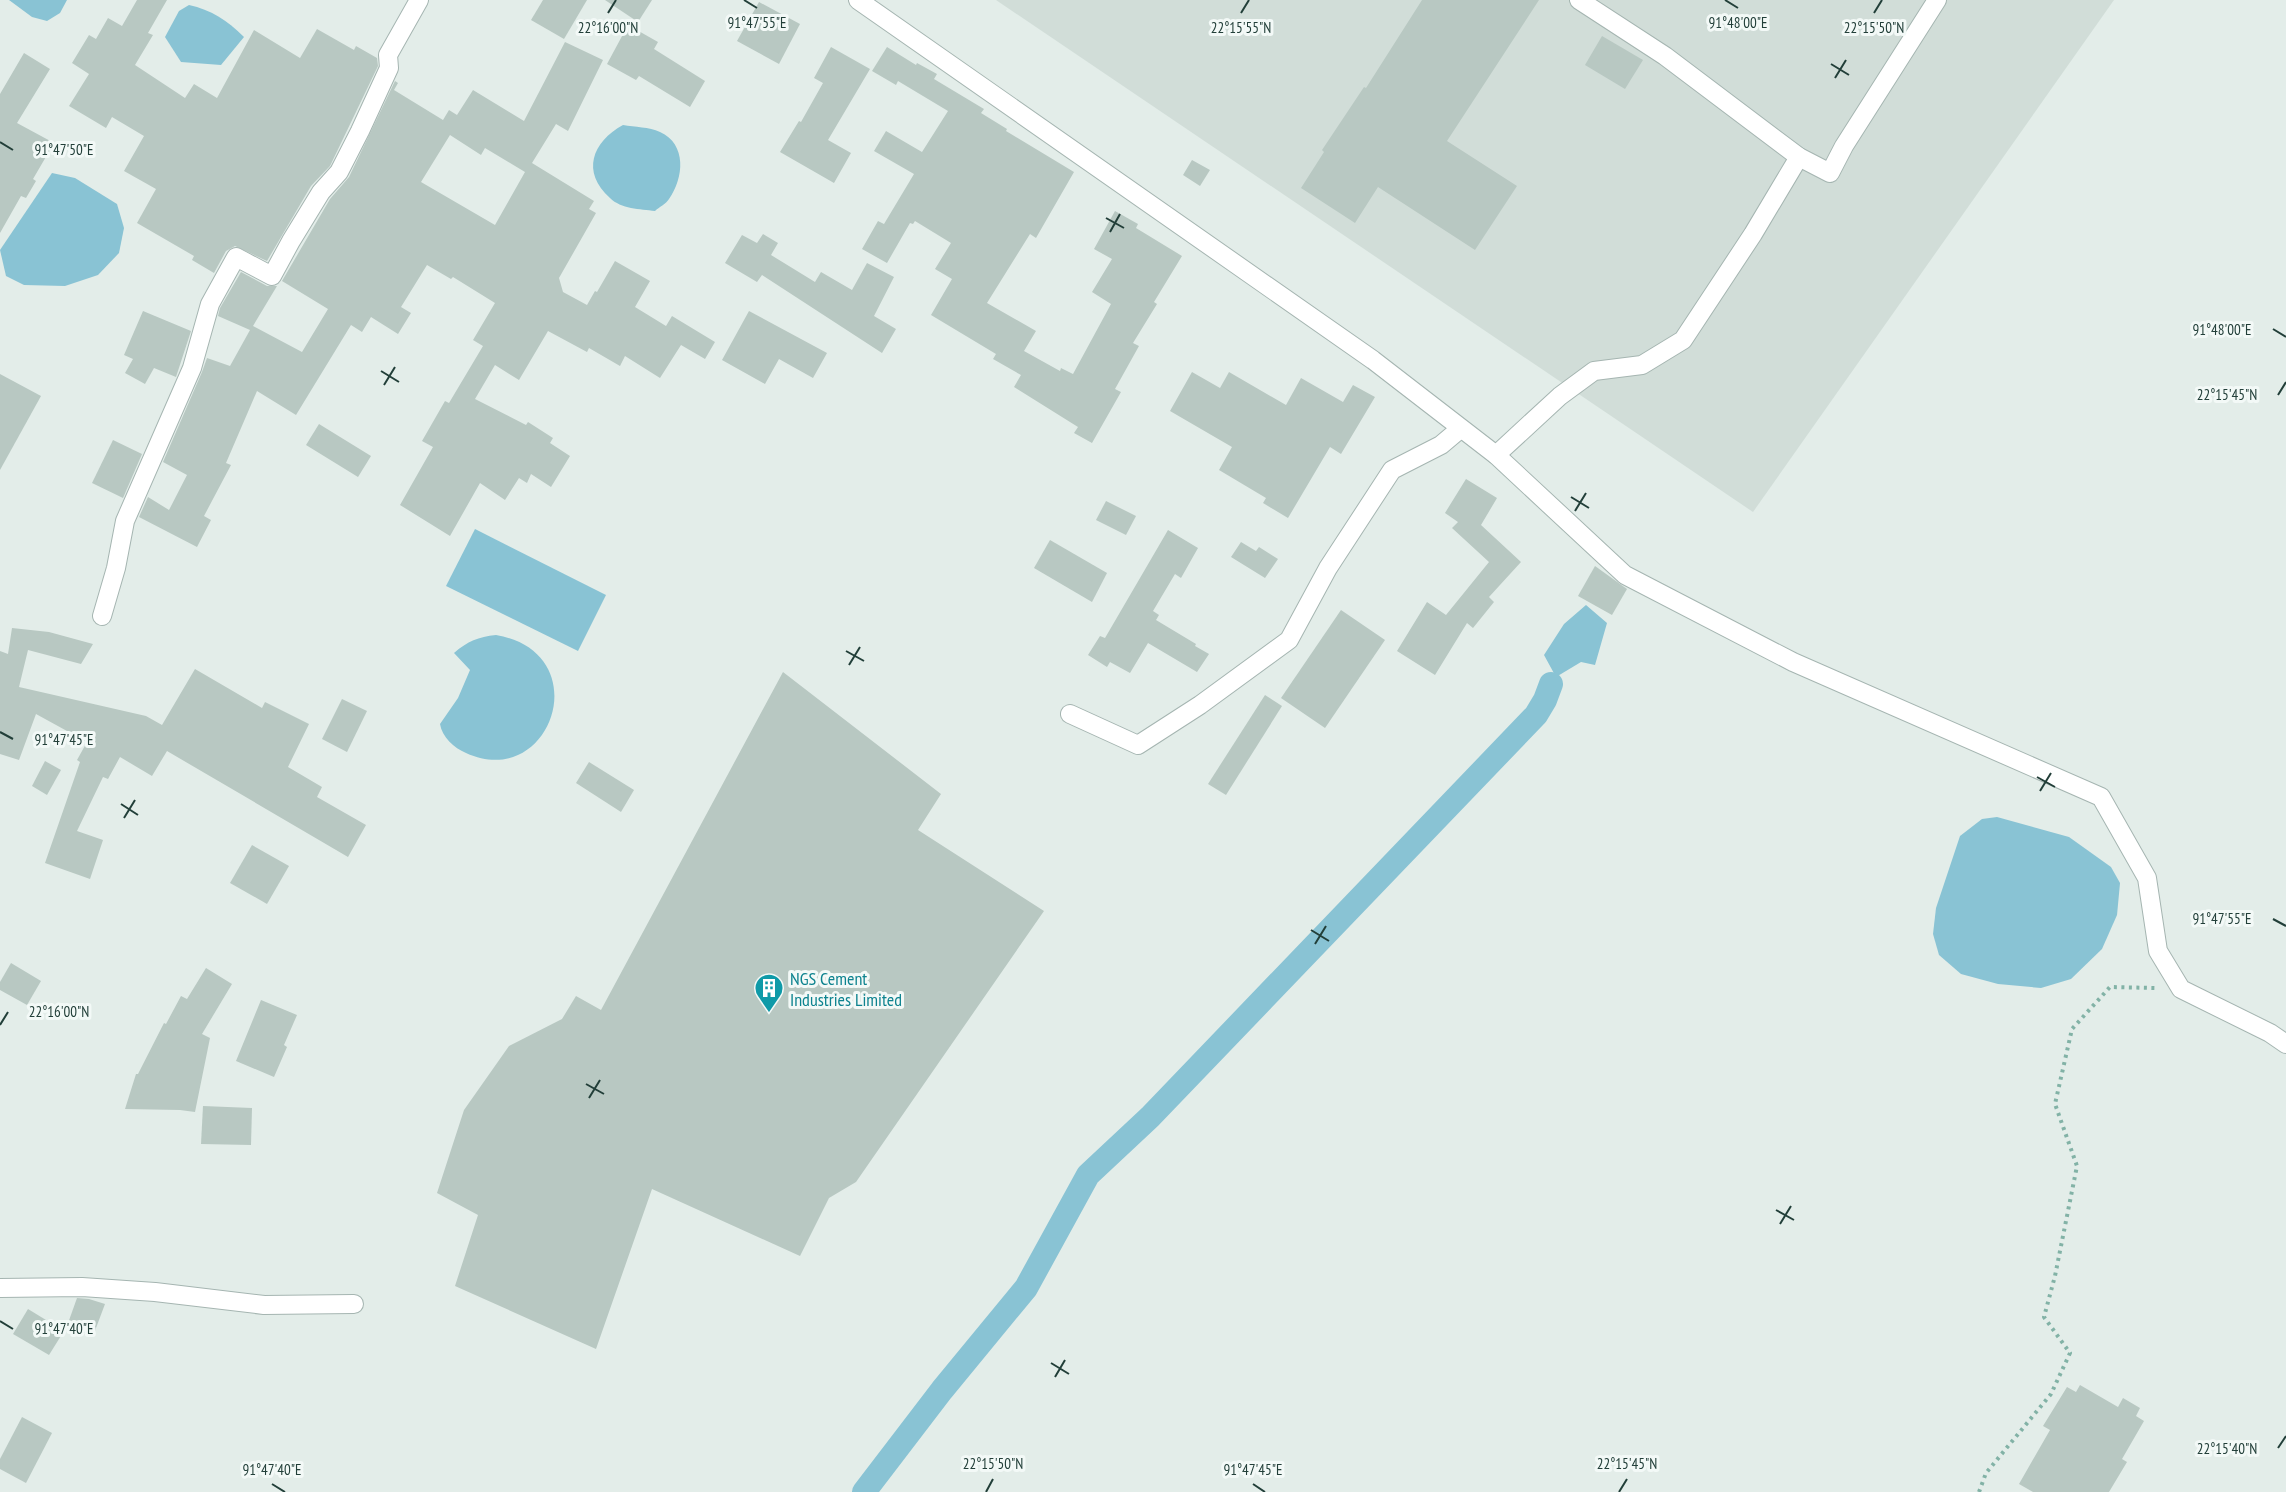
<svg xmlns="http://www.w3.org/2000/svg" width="2286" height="1492" font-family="'PT Sans Narrow',sans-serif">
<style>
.built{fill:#d1ddd8}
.water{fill:#89c3d4}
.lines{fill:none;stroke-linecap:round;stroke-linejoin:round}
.canal{stroke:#89c3d4;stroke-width:24}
.building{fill:#b8c8c2;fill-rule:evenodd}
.minor-casing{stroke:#a5b5b1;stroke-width:20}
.path{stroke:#82b2a6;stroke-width:4;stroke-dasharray:3 4.5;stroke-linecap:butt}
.minor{stroke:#fff;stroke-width:18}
.ticks{fill:none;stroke:#223f39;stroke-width:2}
.labels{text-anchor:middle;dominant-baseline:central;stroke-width:6;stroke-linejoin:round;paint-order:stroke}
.culture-label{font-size:18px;fill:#0d838f;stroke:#f3f9f7;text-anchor:start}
.ticks-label{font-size:15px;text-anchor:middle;fill:#223f39;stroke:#f3f9f7;stroke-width:6;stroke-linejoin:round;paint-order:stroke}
</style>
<rect width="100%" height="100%" fill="#e3ede9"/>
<!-- built -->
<path class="built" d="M 996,0 L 2114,0 L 1753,512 Z"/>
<!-- water -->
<g class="water">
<path d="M 9,0 L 67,0 L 60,13 L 47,21 L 32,17 Z"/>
<path d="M 189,5 C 211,10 227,20 244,37 L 221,65 L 181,62 L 165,37 L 179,11 Z"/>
<path d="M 623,125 C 635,127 649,127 660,132 C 687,144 684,178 669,199 C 666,204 659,207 655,211 C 640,209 621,209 610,198 C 581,172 592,142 623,125 Z"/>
<path d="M 52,173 L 75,178 L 117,204 L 124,228 L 119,253 L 98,275 L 65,286 L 24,285 L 6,276 L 0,250 Z"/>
<path d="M 475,529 L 606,595 L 578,651 L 446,586 Z"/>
<path d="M 1586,605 L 1607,623 L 1595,665 L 1581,662 L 1556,677 L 1544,655 L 1564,624 Z"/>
<path d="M 496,635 C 599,653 551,792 466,753 C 454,748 442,737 440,724 L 458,698 L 470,670 L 454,653 C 468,641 478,637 496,635 Z"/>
<path d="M 1997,817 L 2069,837 L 2111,867 L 2120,883 L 2117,915 L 2102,949 L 2071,979 L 2041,988 L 1998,984 L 1961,974 L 1939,955 L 1933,934 L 1936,908 L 1960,836 L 1982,819 Z"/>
</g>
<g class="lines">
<!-- canal -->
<path class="canal" d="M 864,1492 L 942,1390 L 1026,1288 L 1088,1175 L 1150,1117 L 1536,715 L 1545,700 L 1551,684"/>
</g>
<!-- building -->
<g class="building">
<path d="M 137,0 L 167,0 L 148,33 L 153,35 L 135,65 L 185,98 L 194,84 L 217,98 L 254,30 L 300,58 L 317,29 L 354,50 L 356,46 L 377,58 L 378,66 L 330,166 L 311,186 L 267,261 L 235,246 L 226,251 L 214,273 L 192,260 L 194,256 L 137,223 L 156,189 L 124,171 L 144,136 L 112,117 L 106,128 L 69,106 L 89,74 L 72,63 L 89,35 L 96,39 L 108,18 L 122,26 Z"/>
<path d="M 543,0 L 587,0 L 564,39 L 531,20 Z"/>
<path d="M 605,0 L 652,0 L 638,22 Z"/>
<path d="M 1422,0 L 1539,0 L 1447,141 L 1517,186 L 1475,250 L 1378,187 L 1355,223 L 1301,188 L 1324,152 L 1322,150 L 1364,87 L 1366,88 Z"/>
<path d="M 759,2 L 800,24 L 779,64 L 737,41 Z"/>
<path d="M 628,25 L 658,42 L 654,49 L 705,81 L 690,107 L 639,76 L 636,80 L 607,64 Z"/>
<path d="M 1602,36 L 1643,60 L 1625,89 L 1585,65 Z"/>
<path d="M 565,42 L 603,60 L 568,131 L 556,124 L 532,163 L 594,201 L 589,209 L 596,213 L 559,278 L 563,292 L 587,305 L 595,291 L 597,292 L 615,261 L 650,281 L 635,307 L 666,326 L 672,316 L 715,342 L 705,359 L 681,345 L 660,378 L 625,356 L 620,366 L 589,348 L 587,352 L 548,331 L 519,380 L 495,365 L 475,399 L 526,425 L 528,422 L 553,438 L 550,443 L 570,456 L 551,487 L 531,474 L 527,483 L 519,478 L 505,500 L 480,483 L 450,536 L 400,505 L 433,447 L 422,441 L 445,401 L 449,403 L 483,346 L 473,340 L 495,303 L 453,277 L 451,279 L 427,265 L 401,307 L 411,313 L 398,334 L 371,317 L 362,332 L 351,325 L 296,415 L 257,391 L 226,463 L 231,465 L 204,516 L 211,520 L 197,547 L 139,517 L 148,497 L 169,510 L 187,475 L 163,462 L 202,372 L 207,358 L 230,366 L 250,330 L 218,316 L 220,308 L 241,272 L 267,286 L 277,286 L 253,326 L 302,352 L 328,309 L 282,281 L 330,199 L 349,177 L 395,81 L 398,83 L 394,90 L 443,120 L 449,110 L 457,115 L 473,90 L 524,121 ZM 450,135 L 481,155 L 485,148 L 525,172 L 495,225 L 421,182 Z"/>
<path d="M 831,47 L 870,69 L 828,140 L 851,153 L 834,183 L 780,152 L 799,121 L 801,122 L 823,83 L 814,78 Z"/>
<path d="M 887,47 L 916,65 L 917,63 L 937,74 L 934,79 L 984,109 L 981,113 L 1007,129 L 1006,131 L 1074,172 L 1036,238 L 1030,234 L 987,303 L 1036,331 L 1024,351 L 1060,371 L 1061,368 L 1073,374 L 1111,304 L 1092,292 L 1112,259 L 1094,249 L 1115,211 L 1138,224 L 1136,228 L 1182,256 L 1154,302 L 1157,304 L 1133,343 L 1139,346 L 1115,389 L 1121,392 L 1092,443 L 1074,433 L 1078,427 L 1014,387 L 1021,375 L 993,359 L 996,354 L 931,315 L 952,279 L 935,269 L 951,243 L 915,221 L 913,224 L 910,223 L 887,263 L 862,249 L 878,221 L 884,224 L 914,174 L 874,151 L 886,131 L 922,152 L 948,111 L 898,81 L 896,85 L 872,71 Z"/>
<path d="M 24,53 L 50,69 L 17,123 L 54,143 L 33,179 L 36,181 L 26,198 L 21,196 L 0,233 L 0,94 Z"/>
<path d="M 1192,160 L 1210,170 L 1200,186 L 1183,175 Z"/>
<path d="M 763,234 L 778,243 L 771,255 L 815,282 L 821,272 L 852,290 L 867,263 L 894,277 L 874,316 L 896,329 L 882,353 L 762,275 L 757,282 L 725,263 L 742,235 L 757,243 Z"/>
<path d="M 143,311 L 191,331 L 176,377 L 154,368 L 145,384 L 125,373 L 133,359 L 124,355 Z"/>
<path d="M 749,311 L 827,353 L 813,378 L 779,359 L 765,384 L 722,360 Z"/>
<path d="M 1192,372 L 1220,388 L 1229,372 L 1286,405 L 1301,378 L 1343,402 L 1353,385 L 1375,397 L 1341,454 L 1330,447 L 1288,518 L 1263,503 L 1266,498 L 1219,470 L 1232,447 L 1170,411 Z"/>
<path d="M 0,374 L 41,396 L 0,470 Z"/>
<path d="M 319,424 L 371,456 L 358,477 L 306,445 Z"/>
<path d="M 113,440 L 142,454 L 123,498 L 92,483 Z"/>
<path d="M 1466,479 L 1497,498 L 1481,525 L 1521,562 L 1489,597 L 1494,602 L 1473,628 L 1467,623 L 1435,675 L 1397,651 L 1427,602 L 1446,615 L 1489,562 L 1452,528 L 1458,522 L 1445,513 Z"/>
<path d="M 1106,501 L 1136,516 L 1126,535 L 1096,520 Z"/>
<path d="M 1168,530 L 1198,548 L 1181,578 L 1175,574 L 1153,611 L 1159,615 L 1156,620 L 1196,644 L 1195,646 L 1209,654 L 1197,672 L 1148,643 L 1130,673 L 1110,662 L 1107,667 L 1088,655 L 1100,636 L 1105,638 Z"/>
<path d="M 1050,540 L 1107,573 L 1092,602 L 1034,568 Z"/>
<path d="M 1241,542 L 1256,551 L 1259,547 L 1278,559 L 1265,578 L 1231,557 Z"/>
<path d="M 1595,566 L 1627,589 L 1612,615 L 1578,596 Z"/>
<path d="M 1341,610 L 1385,640 L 1325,728 L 1281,698 Z"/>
<path d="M 12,628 L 49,632 L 93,644 L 81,664 L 28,650 L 19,687 L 146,716 L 162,725 L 195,669 L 262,708 L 265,702 L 309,724 L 288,767 L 322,787 L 317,797 L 366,825 L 348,857 L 167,751 L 152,776 L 120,757 L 108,779 L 103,777 L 77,831 L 103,840 L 90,879 L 45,863 L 80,762 L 77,760 L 87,742 L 36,714 L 19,760 L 0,754 L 0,651 L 8,654 Z"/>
<path d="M 783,672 L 941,794 L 918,830 L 1044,911 L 856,1182 L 829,1198 L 800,1256 L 652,1189 L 596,1349 L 455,1286 L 478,1215 L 437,1193 L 464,1110 L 509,1046 L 562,1019 L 576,996 L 601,1010 Z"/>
<path d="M 1265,695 L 1282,706 L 1226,795 L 1208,784 Z"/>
<path d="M 342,699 L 367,711 L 347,752 L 322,739 Z"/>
<path d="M 45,761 L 61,770 L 47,795 L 32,786 Z"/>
<path d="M 589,762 L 634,790 L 621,812 L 576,783 Z"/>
<path d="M 252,845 L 289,866 L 267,904 L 230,883 Z"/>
<path d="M 11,963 L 41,981 L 27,1005 L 0,990 L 0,982 Z"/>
<path d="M 206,968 L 232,984 L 202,1034 L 210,1038 L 195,1112 L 180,1110 L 125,1109 L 136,1074 L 138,1074 L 164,1023 L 166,1024 L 181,996 L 187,999 Z"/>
<path d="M 261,1000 L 297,1015 L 284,1045 L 287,1047 L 274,1077 L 236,1061 Z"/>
<path d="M 203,1106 L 252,1108 L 251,1145 L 201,1144 Z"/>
<path d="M 77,1298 L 89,1299 L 105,1304 L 93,1336 L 67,1326 Z"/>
<path d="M 28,1309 L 64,1331 L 49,1355 L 13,1334 Z"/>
<path d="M 2080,1385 L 2118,1407 L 2123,1398 L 2140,1408 L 2136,1416 L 2144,1421 L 2122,1459 L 2127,1462 L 2109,1492 L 2033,1492 L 2019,1484 L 2050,1430 L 2043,1426 L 2067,1387 L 2076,1392 Z"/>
<path d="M 22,1417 L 52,1433 L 26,1483 L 0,1469 L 0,1459 Z"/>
</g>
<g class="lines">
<!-- minor casing -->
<g class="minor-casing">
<g id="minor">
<path d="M 858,0 L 1373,360 L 1496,455 L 1625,575 L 1793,662 L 2101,797 L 2147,878 L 2158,951 L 2181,989 L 2270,1033 L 2286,1044"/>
<path d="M 1579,0 L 1665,56 L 1799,157 L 1830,173 L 1844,146 L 1937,0"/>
<path d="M 1496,455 L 1560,396 L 1594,371 L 1642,365 L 1683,340 L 1753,234 L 1799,157"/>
<path d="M 102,616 L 116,568 L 125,521 L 192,368 L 210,304 L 236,257 L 272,276 L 291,241 L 321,192 L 339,172 L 360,131 L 389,68 L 388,55 L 419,0"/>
<path d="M 1070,714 L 1138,745 L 1200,705 L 1289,640 L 1328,568 L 1392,470 L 1441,445 L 1460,429"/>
<path d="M 0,1288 L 82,1287 L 155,1292 L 264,1305 L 354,1304"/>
</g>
</g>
<!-- path -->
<path class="path" d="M 1979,1492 L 1986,1473 L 2051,1394 L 2070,1353 L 2044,1317 L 2055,1276 L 2077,1166 L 2055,1104 L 2072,1029 L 2110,987 L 2156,988"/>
<!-- minor -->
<use href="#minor" class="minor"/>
</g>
<!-- ticks -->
<path class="ticks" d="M 744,0 L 757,8M 1725,0 L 1738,8M 608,13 L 616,0M 1241,13 L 1249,0M 1874,13 L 1882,0M 1831,64 L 1849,75M 1835,78 L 1846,60M 0,142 L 13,150M 1106,218 L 1124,228M 1110,232 L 1120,214M 2273,329 L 2286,337M 381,371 L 399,382M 384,385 L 395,367M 2278,395 L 2286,382M 1571,497 L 1589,508M 1575,511 L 1586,493M 846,651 L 864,661M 849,665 L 860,647M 0,732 L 13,739M 2037,777 L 2055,787M 2040,791 L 2051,773M 121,804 L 138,815M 124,818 L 135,800M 2273,919 L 2286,926M 1311,930 L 1329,941M 1315,944 L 1326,926M 0,1025 L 8,1012M 586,1084 L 604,1094M 589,1098 L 600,1080M 1776,1210 L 1794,1220M 1780,1224 L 1791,1206M 0,1321 L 13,1329M 1051,1363 L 1069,1374M 1055,1377 L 1065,1360M 2278,1448 L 2286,1436M 272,1484 L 285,1492M 1253,1484 L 1265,1492M 986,1492 L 993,1479M 1619,1492 L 1627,1479"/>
<!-- icons -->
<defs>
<g id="building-pin" transform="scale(1.5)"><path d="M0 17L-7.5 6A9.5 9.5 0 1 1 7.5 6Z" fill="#0f9aa8" stroke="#f3f9f7"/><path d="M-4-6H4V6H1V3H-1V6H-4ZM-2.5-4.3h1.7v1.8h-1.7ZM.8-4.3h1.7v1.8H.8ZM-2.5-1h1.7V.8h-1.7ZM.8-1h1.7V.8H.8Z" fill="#fff"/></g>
</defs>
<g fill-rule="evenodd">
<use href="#building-pin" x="769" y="988"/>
</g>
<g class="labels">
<!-- culture labels -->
<g class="culture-label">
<text x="790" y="978">NGS Cement<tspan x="790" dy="21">Industries Limited</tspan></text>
</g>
</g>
<g class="ticks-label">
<text x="1738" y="28">91°48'00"E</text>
<text x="757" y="28">91°47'55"E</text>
<text x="608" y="33">22°16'00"N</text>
<text x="1241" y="33">22°15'55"N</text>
<text x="1874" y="33">22°15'50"N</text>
<text x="64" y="155">91°47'50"E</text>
<text x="2222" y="335">91°48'00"E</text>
<text x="2227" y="400">22°15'45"N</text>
<text x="64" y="745">91°47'45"E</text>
<text x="2222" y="924">91°47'55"E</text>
<text x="59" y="1017">22°16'00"N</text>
<text x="64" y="1334">91°47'40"E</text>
<text x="2227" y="1454">22°15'40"N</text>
<text x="993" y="1469">22°15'50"N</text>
<text x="1627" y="1469">22°15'45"N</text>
<text x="272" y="1475">91°47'40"E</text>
<text x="1253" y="1475">91°47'45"E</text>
</g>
</svg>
